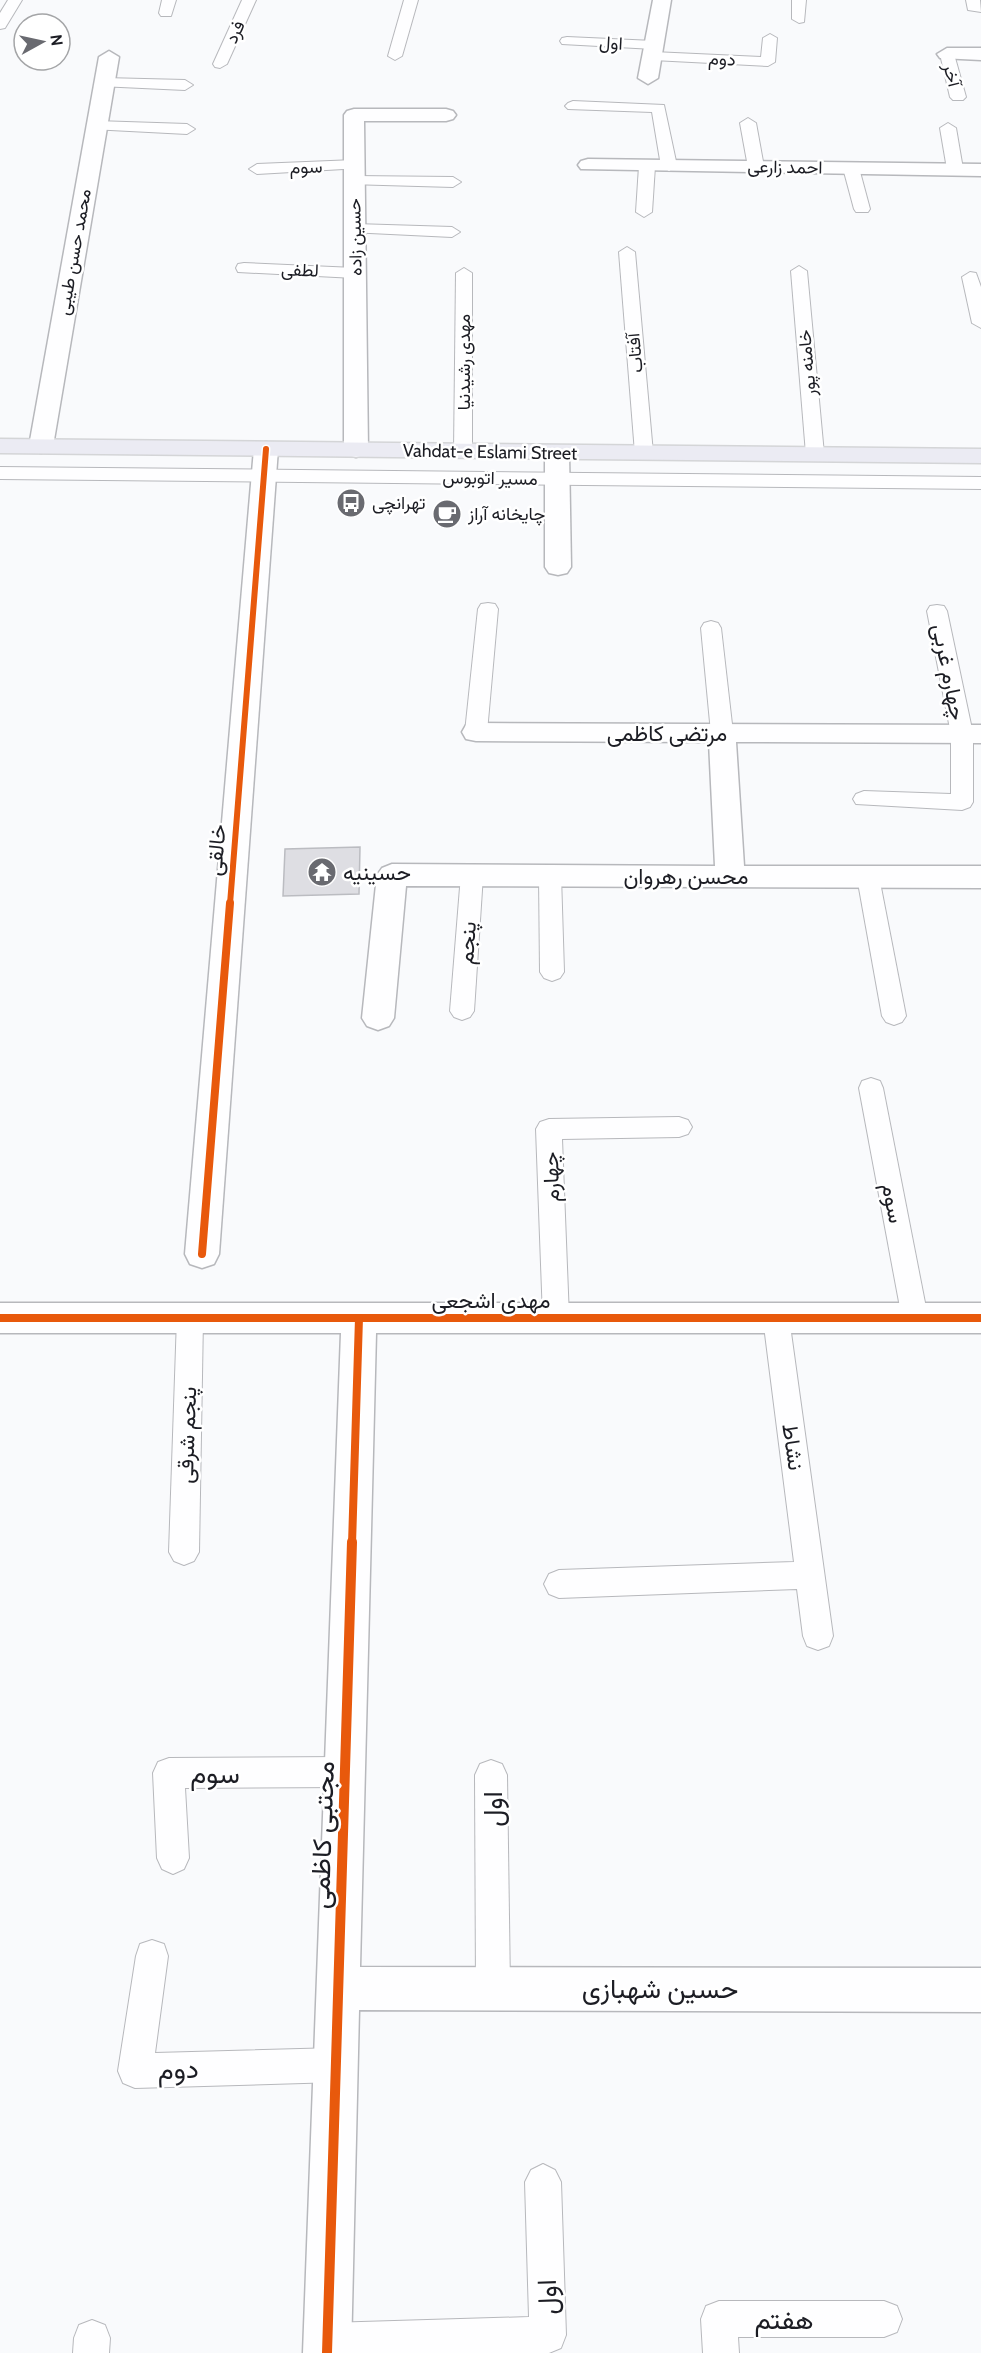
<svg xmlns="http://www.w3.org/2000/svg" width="981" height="2353" font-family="Cabin,Vazirmatn,sans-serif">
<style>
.building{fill:#dedee3;stroke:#bbbcc1;stroke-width:1.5}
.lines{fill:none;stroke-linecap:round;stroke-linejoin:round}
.lane-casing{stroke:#b7b8bc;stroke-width:2}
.street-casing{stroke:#b7b8bc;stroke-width:3}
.primary-casing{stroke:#d4d5d7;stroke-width:3}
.lane{fill:#fefeff;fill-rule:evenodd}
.street{fill:#fefeff;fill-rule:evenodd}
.primary{fill:#ebebf3;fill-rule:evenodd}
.cycleway-far2-casing{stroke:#fff;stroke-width:9}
.cycleway-far1-casing{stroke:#fff;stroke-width:11}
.cycleway-casing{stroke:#fff;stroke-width:14}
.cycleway-far2{stroke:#e8590c;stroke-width:6}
.cycleway-far1{stroke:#e8590c;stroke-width:8}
.cycleway{stroke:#e8590c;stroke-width:10}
.labels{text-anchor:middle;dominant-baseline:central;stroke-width:5;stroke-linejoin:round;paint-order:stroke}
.far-street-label{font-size:18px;fill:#1c1d24;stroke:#fff}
.far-poi-label{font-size:18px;fill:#1c1d24;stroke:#fff;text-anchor:start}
.street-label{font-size:22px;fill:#1c1d24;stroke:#fff}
.poi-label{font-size:22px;fill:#1c1d24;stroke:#fff;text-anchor:start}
.near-street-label{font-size:27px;fill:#1c1d24;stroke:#fff}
</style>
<rect width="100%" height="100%" fill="#f9fafc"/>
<!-- building -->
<path class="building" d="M 360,847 L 359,894 L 283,896 L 285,849 Z"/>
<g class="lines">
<!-- lane casing -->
<g class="lane-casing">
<g id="lane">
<path d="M 8,0 L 22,0 L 5,28 L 0,29 L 0,13 Z"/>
<path d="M 162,0 L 176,0 L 171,16 L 161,16 L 159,13 Z"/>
<path d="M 242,0 L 256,0 L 227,64 L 220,68 L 215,67 L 213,64 Z"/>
<path d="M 404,0 L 418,0 L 402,56 L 395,60 L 388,56 Z"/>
<path d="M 792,0 L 806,0 L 804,22 L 799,23 L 792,19 Z"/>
<path d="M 966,0 L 980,0 L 981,12 L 968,10 Z"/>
<path d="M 770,34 L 777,38 L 775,62 L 768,66 L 653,60 L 646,56 L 653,52 L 761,57 L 763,38 Z"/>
<path d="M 567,37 L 654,41 L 661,45 L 654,49 L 562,44 L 560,41 L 562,38 Z"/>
<path d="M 947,50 L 954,54 L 966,97 L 963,100 L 953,100 L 950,97 L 940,54 Z"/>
<path d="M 104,78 L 185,80 L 193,85 L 185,90 L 99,86 L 96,83 L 99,80 Z"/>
<path d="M 573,101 L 664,105 L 677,166 L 669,171 L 661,166 L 652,112 L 568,109 L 565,106 L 568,103 Z"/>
<path d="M 748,118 L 756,123 L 764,167 L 756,172 L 748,167 L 740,123 Z"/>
<path d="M 96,121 L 187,124 L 195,129 L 187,134 L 91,129 L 88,126 L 91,123 Z"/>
<path d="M 948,123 L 956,128 L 963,169 L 955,174 L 947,169 L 940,128 Z"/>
<path d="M 355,160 L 363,165 L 361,168 L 257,174 L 249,169 L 257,164 Z"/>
<path d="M 647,161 L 655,166 L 652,212 L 644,217 L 636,212 L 639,166 Z"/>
<path d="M 851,163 L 859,168 L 870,209 L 868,212 L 856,212 L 854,209 L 843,168 Z"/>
<path d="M 354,176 L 453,177 L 461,182 L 453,187 L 348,184 L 346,181 Z"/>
<path d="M 355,224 L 452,227 L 460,232 L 452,237 L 349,232 L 347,229 L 349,226 Z"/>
<path d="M 627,247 L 635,252 L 653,453 L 644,459 L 635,453 L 619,252 Z"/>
<path d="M 244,263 L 355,268 L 363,273 L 355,278 L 238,272 L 236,268 L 238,264 Z"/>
<path d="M 799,266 L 807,271 L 824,454 L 815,460 L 806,454 L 791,271 Z"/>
<path d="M 464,268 L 472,273 L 472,451 L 463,457 L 454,451 L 456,273 Z"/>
<path d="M 970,272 L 976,273 L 981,287 L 981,328 L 972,323 L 962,277 Z"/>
<path d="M 0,467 L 981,477 L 981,489 L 0,479 Z"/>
<path d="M 488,603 L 495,604 L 498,609 L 487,732 L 484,737 L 468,737 L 465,732 L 478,609 L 481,604 Z"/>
<path d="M 937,605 L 944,606 L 947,611 L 973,734 L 973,802 L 970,807 L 962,810 L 856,804 L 853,799 L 856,794 L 864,791 L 951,794 L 951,734 L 927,611 L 930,606 Z"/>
<path d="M 711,621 L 718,623 L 721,628 L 733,733 L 730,738 L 722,740 L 714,738 L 711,733 L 701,628 L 704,623 Z"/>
<path d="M 472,867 L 480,869 L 483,875 L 474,1011 L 470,1017 L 462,1020 L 454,1017 L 450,1011 L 461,875 L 464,869 Z"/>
<path d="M 550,868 L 558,870 L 561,876 L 564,972 L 560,978 L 552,981 L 544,978 L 540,972 L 539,876 L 542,870 Z"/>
<path d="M 868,869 L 876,871 L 879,877 L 906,1016 L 902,1022 L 894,1025 L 886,1022 L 882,1016 L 857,877 L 860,871 Z"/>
<path d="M 871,1078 L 880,1081 L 883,1088 L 928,1318 L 924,1326 L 915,1329 L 906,1326 L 902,1318 L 859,1088 L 862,1081 Z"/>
<path d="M 679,1117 L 688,1120 L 692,1127 L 688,1134 L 679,1137 L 562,1139 L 569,1318 L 565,1326 L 556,1329 L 547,1326 L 543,1318 L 536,1129 L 540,1122 L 549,1119 Z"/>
<path d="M 190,1307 L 199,1310 L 203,1318 L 199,1552 L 194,1561 L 184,1565 L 174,1561 L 169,1552 L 177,1318 L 181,1310 Z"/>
<path d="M 776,1307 L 785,1310 L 789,1318 L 833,1636 L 829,1646 L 818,1650 L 807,1646 L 803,1636 L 797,1589 L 559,1598 L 549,1594 L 544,1584 L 549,1574 L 559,1570 L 794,1562 L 763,1318 L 767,1310 Z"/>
<path d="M 345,1757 L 356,1761 L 361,1772 L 356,1783 L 345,1787 L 185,1788 L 189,1858 L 184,1869 L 173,1874 L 162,1869 L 157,1858 L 153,1773 L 158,1762 L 169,1758 Z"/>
<path d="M 491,1760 L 502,1764 L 507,1775 L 510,1988 L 505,2000 L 493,2005 L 481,2000 L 476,1988 L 475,1775 L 480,1764 Z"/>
<path d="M 152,1940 L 164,1944 L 168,1956 L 155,2053 L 337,2048 L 349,2053 L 354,2065 L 349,2077 L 337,2082 L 135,2088 L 123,2083 L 118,2071 L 136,1956 L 140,1944 Z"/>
<path d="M 543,2164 L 555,2170 L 561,2182 L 566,2335 L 561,2348 L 549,2353 L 315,2353 L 310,2341 L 315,2328 L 328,2323 L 529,2317 L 525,2182 L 531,2170 Z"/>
<path d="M 719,2301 L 884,2301 L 897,2306 L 902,2319 L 897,2332 L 884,2337 L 738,2337 L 739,2353 L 703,2353 L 701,2319 L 706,2306 Z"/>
<path d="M 92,2320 L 105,2325 L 110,2338 L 109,2353 L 73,2353 L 74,2338 L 79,2325 Z"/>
</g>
</g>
<!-- street casing -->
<g class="street-casing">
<g id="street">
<path d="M 653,0 L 671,0 L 658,78 L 648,84 L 638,78 Z"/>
<path d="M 947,48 L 981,48 L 981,60 L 940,58 L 937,54 Z"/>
<path d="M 109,51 L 119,57 L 53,446 L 49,451 L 41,453 L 33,451 L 29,446 L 99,57 Z"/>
<path d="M 354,109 L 446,109 L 453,111 L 456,115 L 453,119 L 446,121 L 364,121 L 368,450 L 364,455 L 356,457 L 348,455 L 344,450 L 344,115 L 347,111 Z"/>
<path d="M 588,159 L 981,164 L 981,176 L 581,169 L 578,165 L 581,161 Z"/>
<path d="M 266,442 L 274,444 L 278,449 L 219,1254 L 214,1264 L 202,1268 L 190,1264 L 185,1254 L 254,449 L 258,444 Z"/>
<path d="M 557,446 L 566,448 L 569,453 L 571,567 L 567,573 L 558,575 L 549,573 L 545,567 L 545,453 L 548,448 Z"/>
<path d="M 476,723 L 981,725 L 981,743 L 736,742 L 744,866 L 981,866 L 981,888 L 406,886 L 394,1018 L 389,1026 L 378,1030 L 367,1026 L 362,1018 L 377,875 L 382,868 L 392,864 L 715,866 L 709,742 L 476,741 L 466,739 L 462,732 L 466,725 Z"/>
<path d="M 0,1303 L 981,1303 L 981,1333 L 376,1333 L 360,1967 L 981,1968 L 981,2012 L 359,2010 L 351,2353 L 303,2353 L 341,1333 L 0,1333 Z"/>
</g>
</g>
<!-- primary casing -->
<g class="primary-casing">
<path id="primary" d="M 0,439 L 981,449 L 981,463 L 0,453 Z"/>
</g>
<!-- lane -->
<use href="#lane" class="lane"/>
<!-- street -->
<use href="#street" class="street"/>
<!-- primary -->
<use href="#primary" class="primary"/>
<!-- cycleway-far2 casing -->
<g class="cycleway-far2-casing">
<path id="cycleway-far2" d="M 230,904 L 266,449"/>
</g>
<!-- cycleway-far1 casing -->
<g class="cycleway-far1-casing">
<g id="cycleway-far1">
<path d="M 202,1254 L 230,903"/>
<path d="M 0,1318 L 981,1318"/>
<path d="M 352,1544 L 359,1318"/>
</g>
</g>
<!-- cycleway casing -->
<g class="cycleway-casing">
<path id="cycleway" d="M 327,2353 L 352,1542"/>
</g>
<!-- cycleway-far2 -->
<use href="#cycleway-far2" class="cycleway-far2"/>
<!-- cycleway-far1 -->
<use href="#cycleway-far1" class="cycleway-far1"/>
<!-- cycleway -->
<use href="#cycleway" class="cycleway"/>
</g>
<!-- icons -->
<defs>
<g id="bus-disc" transform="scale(1.5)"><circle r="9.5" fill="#696a70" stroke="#fff"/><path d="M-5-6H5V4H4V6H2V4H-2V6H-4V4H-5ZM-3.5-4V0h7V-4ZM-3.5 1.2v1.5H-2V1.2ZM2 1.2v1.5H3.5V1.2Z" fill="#fff"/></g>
<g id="cafe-disc" transform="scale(1.5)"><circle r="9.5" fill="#696a70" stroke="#fff"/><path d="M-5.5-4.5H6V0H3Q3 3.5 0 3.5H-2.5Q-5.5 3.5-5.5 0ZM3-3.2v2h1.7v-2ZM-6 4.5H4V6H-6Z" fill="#fff"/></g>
<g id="temple-disc" transform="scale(1.5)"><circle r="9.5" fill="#696a70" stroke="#fff"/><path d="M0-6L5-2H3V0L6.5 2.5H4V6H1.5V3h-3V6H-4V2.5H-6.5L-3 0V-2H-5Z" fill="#fff"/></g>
</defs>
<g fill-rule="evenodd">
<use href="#bus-disc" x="351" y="503"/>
<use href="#cafe-disc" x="447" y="514"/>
<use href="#temple-disc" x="322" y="872"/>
</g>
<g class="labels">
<!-- far-street labels -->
<g class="far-street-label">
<text transform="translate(235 32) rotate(-65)">فرد</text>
<text transform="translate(611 43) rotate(3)">اول</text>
<text transform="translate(722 59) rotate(3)">دوم</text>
<text transform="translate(952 75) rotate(76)">آخر</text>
<text transform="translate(306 167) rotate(-2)">سوم</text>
<text transform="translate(785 167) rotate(1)">احمد زارعی</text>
<text transform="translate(355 237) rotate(-91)">حسین زاده</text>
<text transform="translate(74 252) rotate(-80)">محمد حسن طیبی</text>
<text transform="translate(300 270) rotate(2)">لطفی</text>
<text transform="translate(635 353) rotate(-95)">آفتاب</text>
<text transform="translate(464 362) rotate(-90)">مهدی رشیدنیا</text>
<text transform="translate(807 363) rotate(-95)">خامنه پور</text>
<text transform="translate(490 452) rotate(1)">Vahdat-e Eslami Street</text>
<text transform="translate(490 478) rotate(1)">مسیر اتوبوس</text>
</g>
<!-- far-poi labels -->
<g class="far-poi-label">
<text x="372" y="503">تهرانچی</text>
<text x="468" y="514">چایخانه آراز</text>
</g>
<!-- street labels -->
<g class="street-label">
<text transform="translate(949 672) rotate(79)">چهارم غربی</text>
<text x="667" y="733">مرتضی کاظمی</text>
<text transform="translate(216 850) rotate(-85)">خالقی</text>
<text x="686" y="876">محسن رهروان</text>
<text transform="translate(467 943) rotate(-86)">پنجم</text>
<text transform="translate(551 1177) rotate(-92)">چهارم</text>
<text transform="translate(893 1203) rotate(79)">سوم</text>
<text x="491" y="1300">مهدی اشجعی</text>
<text transform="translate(187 1435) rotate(-88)">پنجم شرقی</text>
<text transform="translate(793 1447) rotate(82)">نشاط</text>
</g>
<!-- poi labels -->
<g class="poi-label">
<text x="343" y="872">حسینیه</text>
</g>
<!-- near-street labels -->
<g class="near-street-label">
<text x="215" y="1773">سوم</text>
<text transform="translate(492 1809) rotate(-90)">اول</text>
<text transform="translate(322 1835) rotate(-88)">مجتبی کاظمی</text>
<text x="660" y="1988">حسین شهبازی</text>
<text transform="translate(178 2069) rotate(-2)">دوم</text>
<text transform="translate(547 2297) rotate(-92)">اول</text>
<text x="784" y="2319">هفتم</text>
</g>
</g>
<!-- north arrow -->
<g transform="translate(42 42) rotate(82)"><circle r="28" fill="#ffffff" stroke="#a4a5a7" stroke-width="1.5"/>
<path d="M0-4.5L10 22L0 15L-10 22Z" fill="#696a70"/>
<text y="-9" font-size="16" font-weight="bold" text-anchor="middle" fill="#1c1d24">N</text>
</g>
</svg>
